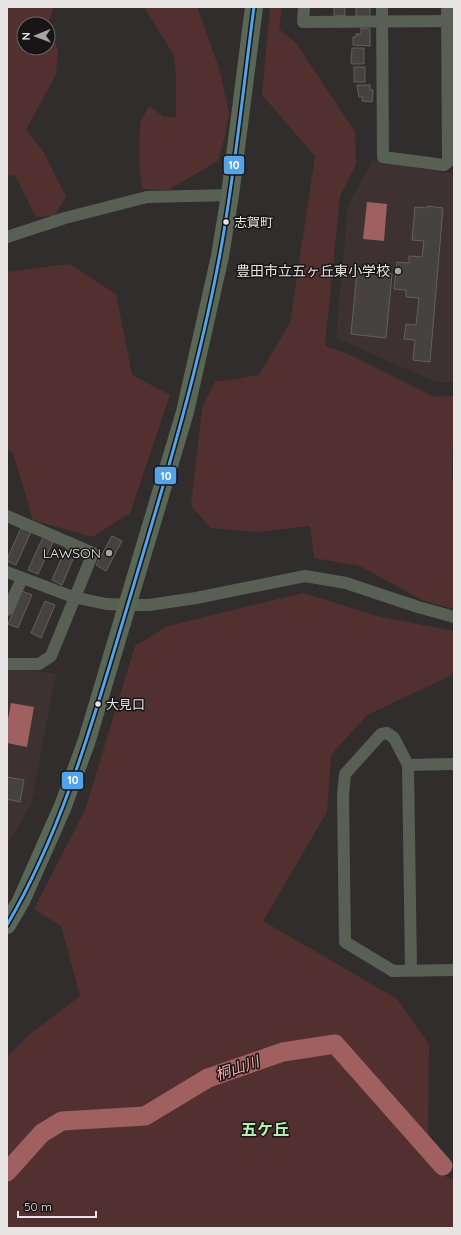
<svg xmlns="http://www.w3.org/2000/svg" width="461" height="1235" font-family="Quicksand,'Noto Sans JP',sans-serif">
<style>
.built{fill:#3d3231}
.green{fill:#533030}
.water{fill:#a0605f}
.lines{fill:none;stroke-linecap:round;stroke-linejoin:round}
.river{stroke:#a0605f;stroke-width:19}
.building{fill:#454241;stroke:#625f5f}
.minor{stroke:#586056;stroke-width:12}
.highway{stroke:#5a6757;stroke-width:18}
.bus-1-casing{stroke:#171515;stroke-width:6}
.bus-1{stroke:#53a3e8;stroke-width:3}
.bus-dot{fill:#e8e4e4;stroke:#171515;stroke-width:1.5}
.poi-dot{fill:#a8a4a4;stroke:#171515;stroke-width:1.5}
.labels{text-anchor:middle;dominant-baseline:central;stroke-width:3;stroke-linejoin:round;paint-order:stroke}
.bus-label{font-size:13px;fill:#e8e4e4;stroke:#171515;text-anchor:start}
.poi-label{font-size:14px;fill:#e8e4e4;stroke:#171515;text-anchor:end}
.water-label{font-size:15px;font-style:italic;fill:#feaba9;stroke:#171515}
.quarter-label{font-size:16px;font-weight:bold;fill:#b6edb0;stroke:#171515}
.line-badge{stroke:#171515;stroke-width:1.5}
.badge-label{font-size:11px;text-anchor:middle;font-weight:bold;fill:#fff}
</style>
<rect width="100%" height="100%" fill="#302d2c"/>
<!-- built -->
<g class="built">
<path d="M 373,160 L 454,174 L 454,382 L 436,382 L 336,338 L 348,205 Z"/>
<path d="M 7,667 L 56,674 L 31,805 L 7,844 Z"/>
</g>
<!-- green -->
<g class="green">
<path d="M 7,7 L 54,7 L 48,24 L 24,24 L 24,48 L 48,48 L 48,28 L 58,50 L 56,74 L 26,130 L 43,151 L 66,197 L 54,216 L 36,217 L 15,175 L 7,176 Z"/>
<path d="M 144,7 L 197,7 L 219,68 L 229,113 L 225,136 L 218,161 L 168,190 L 142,189 L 139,162 L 140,123 L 149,106 L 164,117 L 176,117 L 176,77 L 174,55 Z"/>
<path d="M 270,7 L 282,7 L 279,29 L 296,43 L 355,132 L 356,164 L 340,196 L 325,346 L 348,354 L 434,397 L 454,395 L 452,478 L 454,479 L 454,609 L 424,601 L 360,566 L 314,558 L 310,526 L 259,532 L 211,528 L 191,506 L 202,408 L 215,382 L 259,375 L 290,323 L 315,156 L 262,95 Z"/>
<path d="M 69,264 L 116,294 L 132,375 L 170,395 L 130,513 L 92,537 L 33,520 L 13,453 L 7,449 L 7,272 Z"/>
<path d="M 303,593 L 377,616 L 454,631 L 454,674 L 367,715 L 331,755 L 327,812 L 263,921 L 397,999 L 429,1044 L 428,1132 L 444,1176 L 454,1179 L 454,1228 L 7,1228 L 7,1057 L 30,1034 L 80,996 L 61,926 L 34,909 L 85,810 L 135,646 L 168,626 Z"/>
</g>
<!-- water -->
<g class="water">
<path d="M 367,202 L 387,204 L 384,241 L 363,239 Z"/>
<path d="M 11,703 L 34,707 L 27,747 L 7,743 L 7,725 Z"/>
</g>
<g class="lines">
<!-- river -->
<path class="river" d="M 7,1172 L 42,1133 L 62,1121 L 145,1116 L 208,1078 L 283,1052 L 335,1044 L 443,1166"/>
</g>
<!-- building -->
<g class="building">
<path d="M 334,7 L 345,7 L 345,16 L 334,15 Z"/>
<rect x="356" y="7" width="14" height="10"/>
<path d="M 361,28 L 370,29 L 370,46 L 353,45 L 353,37 L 356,37 L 356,34 L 361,34 Z"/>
<path d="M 352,48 L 364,48 L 364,64 L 351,64 Z"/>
<rect x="354" y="67" width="11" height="15"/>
<path d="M 357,85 L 370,85 L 370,89 L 373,90 L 372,102 L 362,101 L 363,97 L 359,97 Z"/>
<path d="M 427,206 L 443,208 L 430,362 L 413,360 L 415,340 L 404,339 L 406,324 L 416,325 L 419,298 L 406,297 L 406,290 L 394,289 L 397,262 L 409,263 L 409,256 L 422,257 L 424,241 L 412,240 L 415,207 L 427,208 Z"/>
<path d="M 357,271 L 392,274 L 386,338 L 351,334 Z"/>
<path d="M 21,528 L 31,532 L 16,565 L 7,561 L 7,559 Z"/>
<path d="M 112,536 L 122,541 L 106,571 L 96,565 Z"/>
<path d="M 43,537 L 53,542 L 38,574 L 28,570 Z"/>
<path d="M 66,548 L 76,552 L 62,585 L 52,580 Z"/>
<path d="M 22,591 L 32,595 L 18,628 L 8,624 Z"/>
<path d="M 45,601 L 55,605 L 41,638 L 31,633 Z"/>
<path d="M 7,777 L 24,780 L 20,802 L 7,799 Z"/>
</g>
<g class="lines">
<!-- minor -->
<g class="minor">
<path d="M 304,7 L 303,22 L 454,21"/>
<path d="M 382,7 L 383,157 L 444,165 L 448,162 L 447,7"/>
<path d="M 7,237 L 65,218 L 147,197 L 230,195"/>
<path d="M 7,516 L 93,553 L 51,656 L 39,664 L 7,664"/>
<path d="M 7,572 L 73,597 L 106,604 L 128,605 L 149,605 L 196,598 L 305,576 L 346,583 L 418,607 L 454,617"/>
<path d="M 7,610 L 22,579"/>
<path d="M 454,764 L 408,765 L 394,738 L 387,733 L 381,734 L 345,774 L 343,796 L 345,942 L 393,971 L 454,970"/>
<path d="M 408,765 L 411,970"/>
</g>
<!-- highway -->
<path class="highway" d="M 7,925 L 21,901 L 63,806 L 87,740 L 185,412 L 220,256 L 230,195 L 254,7"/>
<!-- bus-1 casing -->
<g class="bus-1-casing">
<path id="bus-1" d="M 7,925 C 62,831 92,724 123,621 C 159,500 197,379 220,254 C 235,173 243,89 254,7"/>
</g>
<!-- bus-1 -->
<use href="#bus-1" class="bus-1"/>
</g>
<!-- markers -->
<g class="bus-dot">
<circle cx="226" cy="222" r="3.5"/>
<circle cx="98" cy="704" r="3.5"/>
</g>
<g class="poi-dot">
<circle cx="398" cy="271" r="4"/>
<circle cx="109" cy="553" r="4"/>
</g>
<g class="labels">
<!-- bus labels -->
<g class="bus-label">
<text x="234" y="222">志賀町</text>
<text x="106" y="704">大見口</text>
</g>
<!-- poi labels -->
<g class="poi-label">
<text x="390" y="271">豊田市立五ヶ丘東小学校</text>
<text x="101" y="553">LAWSON</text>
</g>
<!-- water labels -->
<g class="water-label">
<text transform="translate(237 1068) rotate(-19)">桐山川</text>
</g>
<!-- quarter labels -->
<g class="quarter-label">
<text x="265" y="1129">五ケ丘</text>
</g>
</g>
<g class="line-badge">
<rect x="223" y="155" width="22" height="20" rx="4" fill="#53a3e8"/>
<rect x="154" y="466" width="23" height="19" rx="4" fill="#53a3e8"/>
<rect x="61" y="771" width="23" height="19" rx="4" fill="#53a3e8"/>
</g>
<g class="badge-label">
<text x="234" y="169">10</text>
<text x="166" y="480">10</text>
<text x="73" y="784">10</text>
</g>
<!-- border -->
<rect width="461" height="1235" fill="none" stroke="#e8e4e4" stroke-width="16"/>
<!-- north arrow -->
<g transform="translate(36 36) rotate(269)"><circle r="19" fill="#171515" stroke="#6b6868"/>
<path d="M0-3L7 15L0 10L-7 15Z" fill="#a8a4a4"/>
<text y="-6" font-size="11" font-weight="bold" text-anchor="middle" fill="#e8e4e4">N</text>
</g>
<!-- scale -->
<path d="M18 1211v6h78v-6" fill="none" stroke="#e8e4e4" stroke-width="2"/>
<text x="24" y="1211" font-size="12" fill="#e8e4e4" stroke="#171515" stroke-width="3" paint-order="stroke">50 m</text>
</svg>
